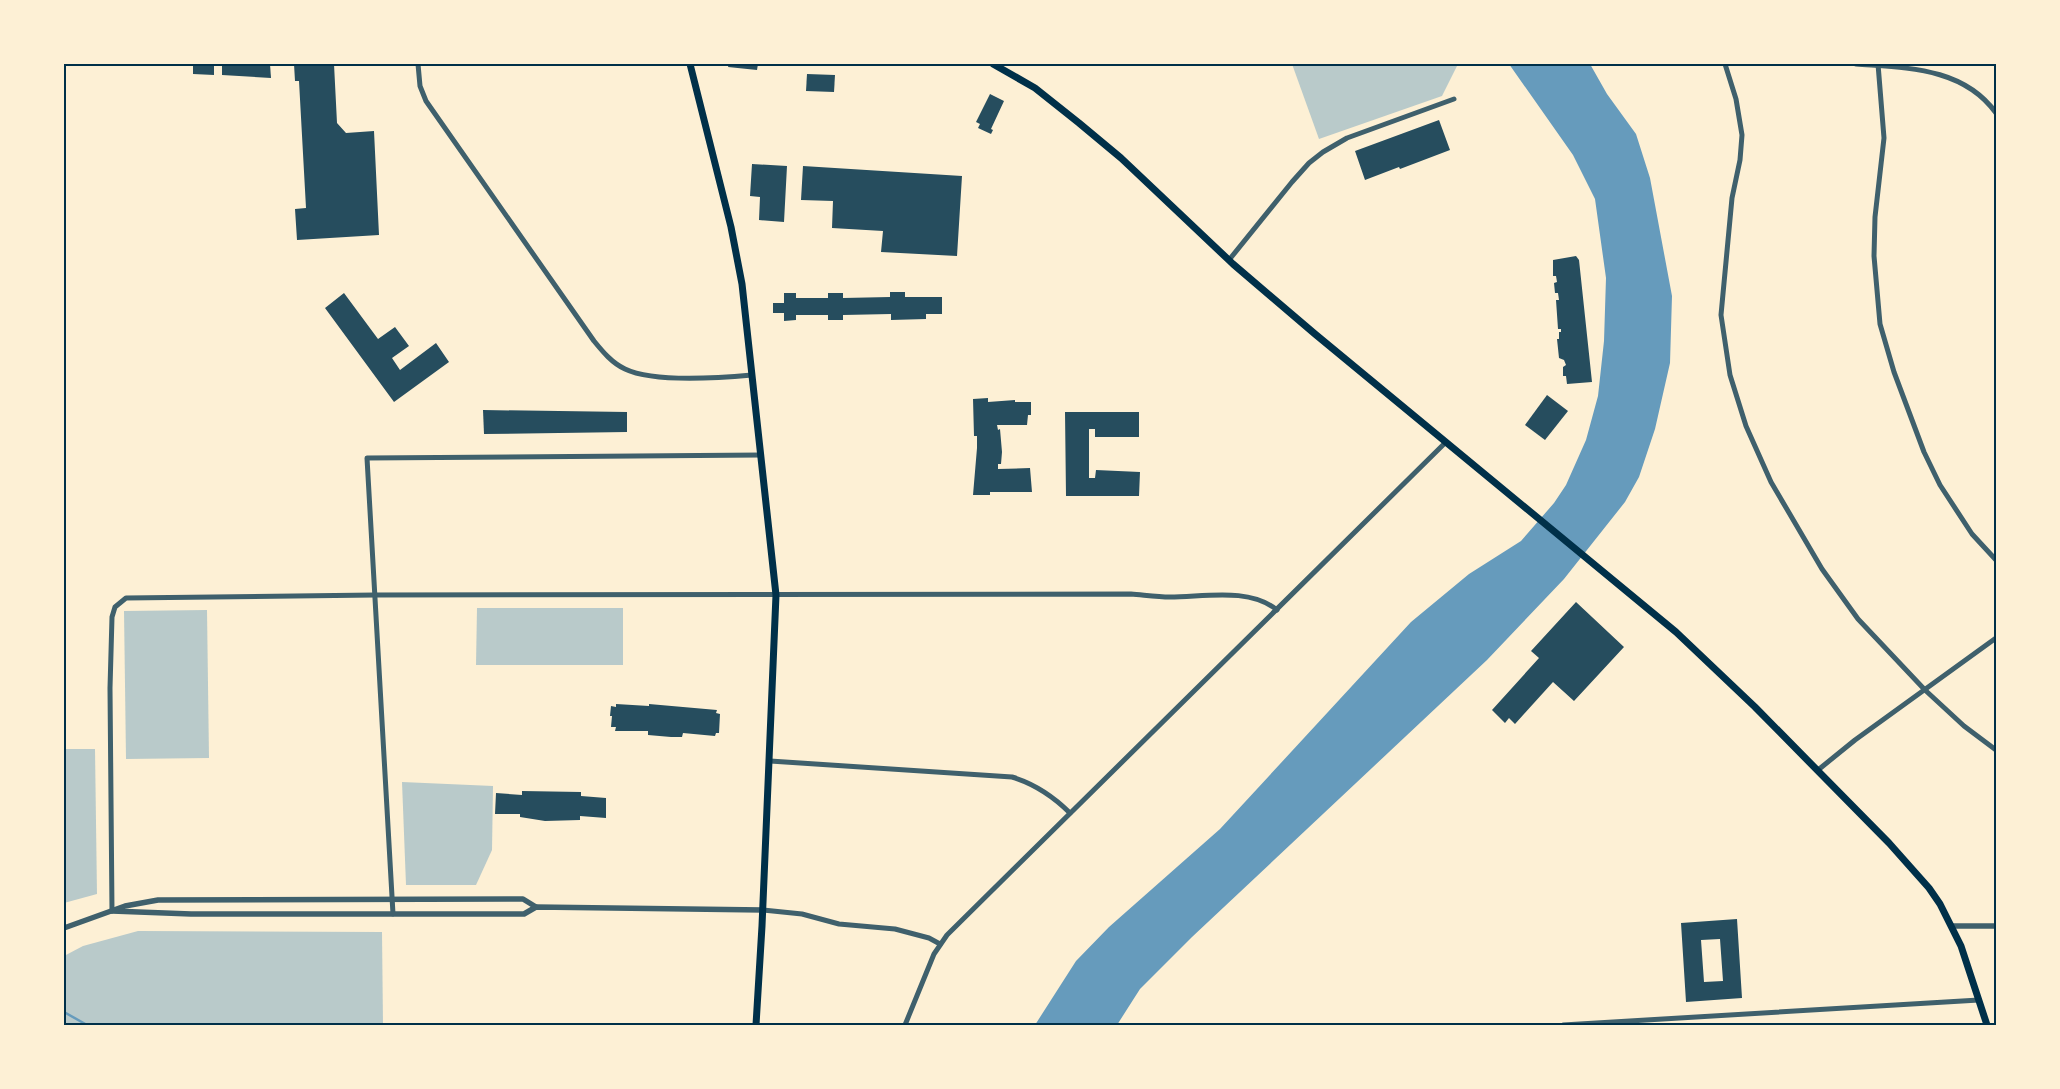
<svg xmlns="http://www.w3.org/2000/svg" width="2060" height="1089" font-family="Overpass,sans-serif">
<style>
.green{fill:#b9caca}
.water{fill:#669bbc}
.lines{fill:none;stroke-linecap:round;stroke-linejoin:round}
.stream{stroke:#669bbc;stroke-width:2.5}
.building{fill:#264d5e;fill-rule:evenodd}
.minor{stroke:#3f606c;stroke-width:5}
.tertiary{stroke:#3f606c;stroke-width:5.5}
.secondary{stroke:#003049;stroke-width:7}
.neatline{fill:none;stroke:#003049;stroke-width:2}
</style>
<rect width="100%" height="100%" fill="#fdf0d5"/>
<!-- green -->
<g class="green">
<path d="M 1292,64 L 1458,64 L 1442,96 L 1319,139 Z"/>
<path d="M 477,608 L 623,608 L 623,665 L 476,665 Z"/>
<path d="M 207,610 L 209,758 L 126,759 L 124,611 Z"/>
<path d="M 64,749 L 95,749 L 97,894 L 64,903 Z"/>
<path d="M 402,782 L 493,786 L 492,850 L 476,885 L 406,885 Z"/>
<path d="M 138,931 L 382,932 L 383,1025 L 64,1025 L 64,956 L 83,946 Z"/>
</g>
<!-- water -->
<path class="water" d="M 1509,64 L 1590,64 L 1607,94 L 1636,134 L 1650,178 L 1672,296 L 1670,363 L 1655,429 L 1639,477 L 1625,502 L 1564,579 L 1487,660 L 1192,937 L 1140,989 L 1117,1025 L 1035,1025 L 1076,961 L 1109,927 L 1220,829 L 1411,622 L 1469,574 L 1521,541 L 1554,503 L 1566,485 L 1586,440 L 1598,396 L 1604,341 L 1606,278 L 1595,199 L 1573,155 Z"/>
<g class="lines">
<!-- stream -->
<path class="stream" d="M 64,1012 L 87,1025"/>
</g>
<!-- building -->
<g class="building">
<path d="M 193,64 L 214,64 L 214,75 L 193,74 Z"/>
<path d="M 222,64 L 270,64 L 271,78 L 222,75 Z"/>
<path d="M 294,64 L 334,64 L 337,123 L 346,133 L 374,131 L 379,235 L 297,240 L 295,209 L 306,208 L 299,81 L 295,81 Z"/>
<path d="M 729,64 L 758,64 L 757,70 L 728,67 Z"/>
<path d="M 807,74 L 835,75 L 834,92 L 806,91 Z"/>
<path d="M 990,94 L 1004,101 L 991,129 L 993,130 L 991,134 L 978,128 L 980,124 L 976,122 Z"/>
<path d="M 1439,120 L 1450,150 L 1400,169 L 1399,167 L 1365,180 L 1355,151 Z"/>
<path d="M 752,164 L 787,166 L 784,222 L 759,220 L 760,197 L 750,196 Z"/>
<path d="M 803,166 L 962,176 L 957,256 L 881,252 L 883,231 L 832,228 L 833,201 L 801,200 Z"/>
<path d="M 1576,256 L 1579,260 L 1592,382 L 1567,384 L 1566,376 L 1563,376 L 1563,367 L 1566,365 L 1564,360 L 1559,358 L 1557,339 L 1559,339 L 1559,332 L 1561,332 L 1561,329 L 1558,329 L 1556,300 L 1559,300 L 1558,293 L 1555,293 L 1554,283 L 1557,282 L 1556,276 L 1553,276 L 1553,260 Z"/>
<path d="M 890,292 L 905,292 L 905,297 L 942,297 L 942,314 L 926,314 L 926,319 L 891,320 L 891,314 L 843,315 L 843,320 L 828,320 L 828,315 L 796,315 L 796,320 L 784,321 L 784,313 L 773,313 L 773,303 L 784,303 L 784,293 L 796,293 L 796,298 L 828,298 L 828,293 L 843,293 L 843,298 L 890,297 Z"/>
<path d="M 344,293 L 378,339 L 395,327 L 409,346 L 392,358 L 400,370 L 436,343 L 449,362 L 394,402 L 325,308 Z"/>
<path d="M 1547,395 L 1568,411 L 1545,440 L 1525,425 Z"/>
<path d="M 988,398 L 988,402 L 1015,400 L 1015,402 L 1031,402 L 1031,415 L 1028,415 L 1027,425 L 997,425 L 998,430 L 1000,429 L 1002,452 L 1001,464 L 998,464 L 998,469 L 1030,468 L 1032,492 L 990,492 L 990,495 L 973,495 L 977,448 L 977,436 L 974,436 L 973,399 Z"/>
<path d="M 483,410 L 627,412 L 627,432 L 484,434 Z"/>
<path d="M 1065,412 L 1139,412 L 1139,437 L 1095,437 L 1095,429 L 1089,429 L 1089,478 L 1095,478 L 1096,470 L 1140,472 L 1139,496 L 1066,496 Z"/>
<path d="M 1576,602 L 1624,647 L 1574,701 L 1553,682 L 1515,724 L 1509,718 L 1505,723 L 1492,710 L 1539,658 L 1531,651 Z"/>
<path d="M 616,704 L 649,706 L 649,704 L 717,710 L 716,713 L 720,714 L 719,733 L 716,733 L 715,736 L 683,733 L 682,737 L 671,737 L 648,735 L 648,731 L 615,731 L 616,727 L 611,727 L 612,716 L 610,716 L 611,706 L 616,707 Z"/>
<path d="M 522,791 L 581,792 L 581,796 L 606,798 L 606,818 L 580,816 L 580,820 L 545,821 L 520,817 L 520,814 L 495,814 L 496,793 L 522,795 Z"/>
<path d="M 1737,919 L 1742,998 L 1686,1002 L 1681,923 ZM 1720,939 L 1723,981 L 1704,982 L 1701,940 Z"/>
</g>
<g class="lines">
<!-- minor -->
<g class="minor">
<path d="M 418,64 L 420,86 L 426,101 L 594,341 C 603,352 612,363 625,369 C 654,383 719,378 752,375"/>
<path d="M 1725,64 L 1736,99 L 1742,135 L 1740,160 L 1732,198 L 1721,315 L 1730,375 L 1746,426 L 1771,482 L 1822,569 L 1858,619 L 1925,690 L 1964,726 L 1996,750"/>
<path d="M 1856,64 C 1906,68 1963,67 1996,113"/>
<path d="M 1878,64 L 1884,138 L 1875,217 L 1874,256 L 1880,324 L 1894,372 L 1924,452 L 1940,485 L 1972,534 L 1996,560"/>
<path d="M 1229,260 L 1292,182 L 1309,163 L 1323,152 L 1347,138 L 1454,99"/>
<path d="M 770,761 L 1012,777 C 1035,784 1053,796 1070,813"/>
<path d="M 1818,770 L 1855,740 L 1996,638"/>
<path d="M 763,910 L 802,914 L 839,924 L 895,929 L 929,938 L 940,944"/>
<path d="M 112,911 L 110,688 L 112,617 L 115,607 L 126,598 L 375,595 L 1131,594 C 1144,595 1157,597 1170,597 C 1204,597 1249,587 1277,610"/>
<path d="M 393,914 L 367,458 L 761,455"/>
<path d="M 905,1025 L 934,954 L 947,935 L 1446,442"/>
<path d="M 1563,1025 L 1979,1000"/>
</g>
<!-- tertiary -->
<g class="tertiary">
<path d="M 112,911 L 191,914 L 524,914 L 536,907 L 763,910"/>
<path d="M 1952,926 L 1996,926"/>
<path d="M 64,928 L 125,906 L 158,900 L 523,899 L 536,907"/>
</g>
<!-- secondary -->
<g class="secondary">
<path d="M 690,64 L 731,227 L 742,284 L 776,595 L 762,926 L 756,1025"/>
<path d="M 993,64 L 1035,88 L 1079,123 L 1121,158 L 1233,264 L 1315,334 L 1676,632 L 1755,707 L 1889,843 L 1929,888 L 1940,904 L 1961,946 L 1987,1025"/>
</g>
</g>
<!-- border -->
<rect width="2060" height="1089" fill="none" stroke="#fdf0d5" stroke-width="130"/>
<rect x="65" y="65" width="1930" height="959" class="neatline"/>
</svg>
